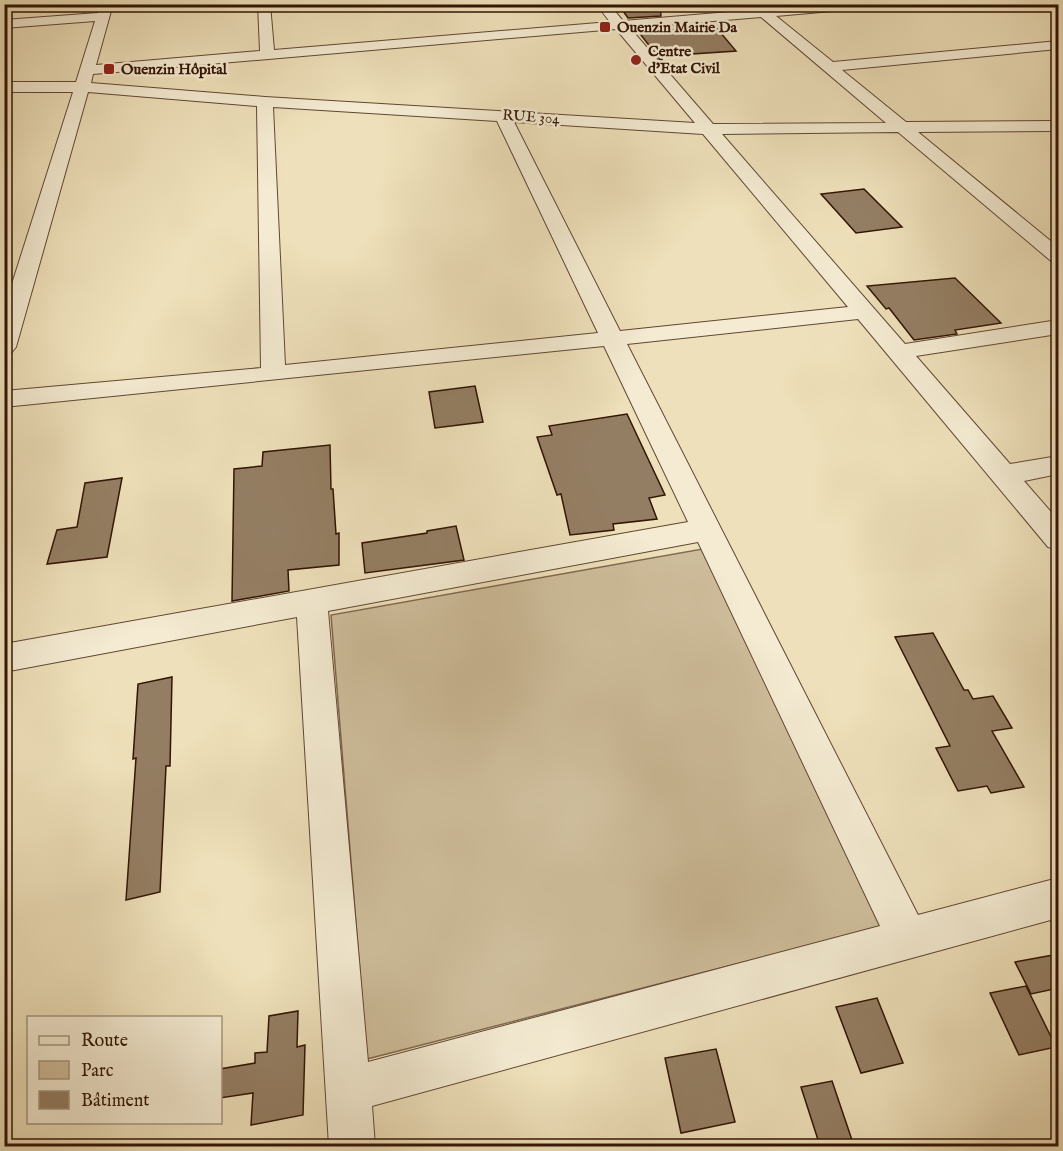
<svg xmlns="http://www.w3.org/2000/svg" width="1063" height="1151" font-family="'IM FELL English',serif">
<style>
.green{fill:#cebd9b;stroke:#806850;stroke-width:1.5}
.building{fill:#947e63;stroke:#321404;stroke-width:1.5}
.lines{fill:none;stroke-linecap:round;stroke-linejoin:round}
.minor-casing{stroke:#614732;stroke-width:2}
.minor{fill:#f4ebd2;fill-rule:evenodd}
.poi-dot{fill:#8f2418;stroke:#f4ebd2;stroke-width:2}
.labels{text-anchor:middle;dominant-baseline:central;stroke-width:5;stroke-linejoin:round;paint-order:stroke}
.far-poi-label{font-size:15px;font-weight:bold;fill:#321404;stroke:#f4ebd2;text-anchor:start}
.far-street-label{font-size:15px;fill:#321404;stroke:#f4ebd2}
</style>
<rect width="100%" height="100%" fill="#eee0ba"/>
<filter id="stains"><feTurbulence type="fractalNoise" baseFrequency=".00333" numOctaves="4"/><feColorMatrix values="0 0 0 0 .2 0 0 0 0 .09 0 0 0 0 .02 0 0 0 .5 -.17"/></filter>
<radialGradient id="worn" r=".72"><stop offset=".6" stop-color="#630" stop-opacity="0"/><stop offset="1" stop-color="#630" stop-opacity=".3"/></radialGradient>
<!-- green -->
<path class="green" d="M 708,548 L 887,925 L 367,1059 L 331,615 Z"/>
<!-- building -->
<g class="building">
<path d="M 618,4 L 660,4 L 661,16 L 628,18 Z"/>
<path d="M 715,26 L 736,51 L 662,56 L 662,62 L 637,30 L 661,28 L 661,31 Z"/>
<path d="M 864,189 L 902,227 L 856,233 L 821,194 Z"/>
<path d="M 955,278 L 1001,323 L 955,330 L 957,334 L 914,340 L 889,308 L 886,309 L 867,286 Z"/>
<path d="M 475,386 L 483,422 L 435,428 L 429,392 Z"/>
<path d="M 627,414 L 665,495 L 649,498 L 657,519 L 613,524 L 614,530 L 570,535 L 561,494 L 557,495 L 537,437 L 552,435 L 549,426 Z"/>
<path d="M 330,445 L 331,489 L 333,489 L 336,534 L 339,533 L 339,565 L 288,570 L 289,591 L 232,601 L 234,469 L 262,466 L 263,452 Z"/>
<path d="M 122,478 L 107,557 L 47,564 L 57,530 L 77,527 L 85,483 Z"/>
<path d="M 456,526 L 464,560 L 365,573 L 362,543 L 427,533 L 427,531 Z"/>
<path d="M 933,633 L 964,690 L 968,690 L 973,699 L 993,696 L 1012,728 L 992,731 L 1024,787 L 991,793 L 987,786 L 958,791 L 936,748 L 950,746 L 895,637 Z"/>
<path d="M 172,677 L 170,766 L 166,766 L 160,892 L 126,900 L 136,758 L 133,759 L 138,684 Z"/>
<path d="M 1059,954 L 1059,988 L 1031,994 L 1015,962 Z"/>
<path d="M 1026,986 L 1056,1047 L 1019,1055 L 990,993 Z"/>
<path d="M 877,998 L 903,1063 L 861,1073 L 836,1007 Z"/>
<path d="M 298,1011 L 297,1047 L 305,1045 L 303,1115 L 251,1125 L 253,1093 L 220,1098 L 220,1069 L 255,1063 L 255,1053 L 267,1052 L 269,1016 Z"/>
<path d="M 716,1049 L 735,1122 L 681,1133 L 665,1058 Z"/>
<path d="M 832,1081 L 854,1146 L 820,1146 L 801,1087 Z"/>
</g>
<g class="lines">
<!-- minor casing -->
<g class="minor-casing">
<path id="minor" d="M 100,4 L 113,4 L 96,65 L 260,51 L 258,4 L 270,4 L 274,50 L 610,22 L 596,4 L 609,4 L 623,21 L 753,10 L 751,4 L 762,4 L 767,8 L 814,4 L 872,4 L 866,8 L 776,16 L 833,62 L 1058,41 L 1058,49 L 842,70 L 906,122 L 1058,121 L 1058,131 L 918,132 L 1058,247 L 1058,263 L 1051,261 L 898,132 L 722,134 L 905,344 L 1058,320 L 1058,334 L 916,356 L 1010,464 L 1058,456 L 1058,474 L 1024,481 L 1058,520 L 1058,550 L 1048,547 L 858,319 L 627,344 L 918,915 L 1058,878 L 1058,918 L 372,1106 L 375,1146 L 329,1146 L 297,617 L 4,672 L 4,644 L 688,522 L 604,346 L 4,407 L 4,391 L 261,368 L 257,106 L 88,92 L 16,347 L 12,352 L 4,354 L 4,309 L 73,92 L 4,92 L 4,82 L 76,82 L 95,21 L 4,28 L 4,20 L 98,13 ZM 761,17 L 886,123 L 713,124 L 630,28 ZM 616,29 L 695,123 L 265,97 L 91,83 L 93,74 ZM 273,107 L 497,121 L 598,333 L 285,365 ZM 514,122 L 703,134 L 848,307 L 620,331 ZM 698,542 L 880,926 L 368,1062 L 328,611 Z"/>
</g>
<!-- minor -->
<use href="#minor" class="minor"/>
</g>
<!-- markers -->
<g class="poi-dot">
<rect x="599" y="21" width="12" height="12" rx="3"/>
<circle cx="636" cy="60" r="6"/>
<rect x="103" y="63" width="12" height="12" rx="3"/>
</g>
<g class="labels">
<!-- far-poi labels -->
<g class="far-poi-label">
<text x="617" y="27">Ouenzin Mairie Da</text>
<text x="648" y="51">Centre<tspan x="648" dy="17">d'Etat Civil</tspan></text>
<text x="121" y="69">Ouenzin Hôpital</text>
</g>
<!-- far-street labels -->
<g class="far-street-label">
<text transform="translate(531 117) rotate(4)">RUE 304</text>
</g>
</g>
<!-- margin -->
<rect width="1063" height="1151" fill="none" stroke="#eee0ba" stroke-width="24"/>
<rect x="6" y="6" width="1051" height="1139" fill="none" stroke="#321404" stroke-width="3"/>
<rect x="12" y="12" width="1039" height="1127" fill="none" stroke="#321404" stroke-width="1.5"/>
<!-- legend -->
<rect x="27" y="1016" width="195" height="108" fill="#f4ebd2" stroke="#a69580" stroke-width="1.5"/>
<rect x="39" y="1036" width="30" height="9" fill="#f4ebd2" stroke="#a69580" stroke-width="1.5"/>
<text x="81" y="1046" font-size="18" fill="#321404">Route</text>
<rect x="39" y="1061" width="30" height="18" fill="#cebd9b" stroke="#a69580" stroke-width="1.5"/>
<text x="81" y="1076" font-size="18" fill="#321404">Parc</text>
<rect x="39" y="1091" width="30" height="18" fill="#947e63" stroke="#a69580" stroke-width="1.5"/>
<text x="81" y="1106" font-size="18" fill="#321404">Bâtiment</text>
<rect width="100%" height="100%" filter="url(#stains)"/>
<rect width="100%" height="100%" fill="url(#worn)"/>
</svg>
